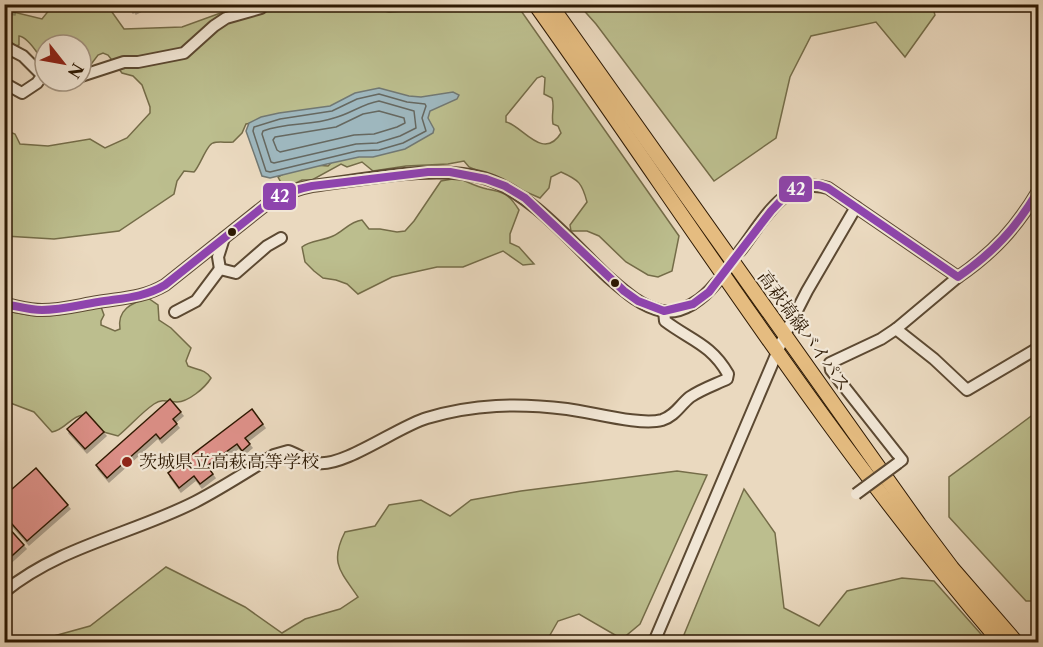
<svg xmlns="http://www.w3.org/2000/svg" width="1043" height="647" font-family="'Libre Caslon Text','Noto Serif JP',serif">
<style>
.green{fill:#bcbe8e;stroke:#746c48;stroke-width:1.5;fill-rule:evenodd}
.water{fill:#9eb7be;stroke:#717873;stroke-width:1.5}
.lines{fill:none;stroke-linecap:round;stroke-linejoin:round}
.shore{stroke:#666860;stroke-width:1.5}
.building{fill:#df918a;stroke:#2d1903;stroke-width:1.5;filter:url(#shadow)}
.minor-casing{stroke:#5c4932;stroke-width:14}
.major-casing{stroke:#2d1903;stroke-width:16}
.minor{stroke:#f1e6d5;stroke-width:10}
.major{stroke:#e5bc80;stroke-width:14}
.minor-bridge-casing{stroke:#5c4932;stroke-width:14;stroke-linecap:butt}
.minor-bridge{stroke:#f1e6d5;stroke-width:10}
.bus-1-casing{stroke:#f1e6d5;stroke-width:12}
.bus-1{stroke:#8e44ad;stroke-width:8}
.bus-dot{fill:#2d1903;stroke:#f1e6d5;stroke-width:2}
.poi-dot{fill:#8f2418;stroke:#f1e6d5;stroke-width:2}
.labels{text-anchor:middle;dominant-baseline:central;stroke-width:4.5;stroke-linejoin:round;paint-order:stroke}
.street-label{font-size:18px;fill:#2d1903;stroke:#f1e6d5}
.poi-label{font-size:18px;fill:#2d1903;stroke:#f1e6d5;text-anchor:start}
.line-badge{stroke:#f1e6d5;stroke-width:2}
.badge-label{font-size:16px;text-anchor:middle;font-weight:bold;fill:#fff}
</style>
<defs>
<filter id="shadow"><feDropShadow dx="2" dy="4" stdDeviation="0" flood-color="#0004"/></filter>
</defs>
<rect width="100%" height="100%" fill="#ead9bf"/>
<filter id="stains"><feTurbulence type="fractalNoise" baseFrequency=".00333" numOctaves="4"/><feColorMatrix values="0 0 0 0 .2 0 0 0 0 .09 0 0 0 0 .02 0 0 0 .5 -.17"/></filter>
<radialGradient id="worn" r=".72"><stop offset=".6" stop-color="#630" stop-opacity="0"/><stop offset="1" stop-color="#630" stop-opacity=".3"/></radialGradient>
<!-- green -->
<g class="green">
<path d="M 54,4 L 107,5 L 124,29 L 182,27 L 226,11 L 266,11 L 297,8 L 311,5 L 374,5 L 375,9 L 389,12 L 406,11 L 409,5 L 517,5 L 679,236 L 672,271 L 658,277 L 648,275 L 626,262 L 599,236 L 587,231 L 571,231 L 570,225 L 587,202 C 582,183 579,180 561,172 L 551,177 L 549,188 L 540,198 L 469,167 L 464,161 L 448,164 L 406,166 L 373,171 L 362,162 L 347,167 L 341,164 L 312,180 L 302,180 L 288,187 L 283,186 L 278,177 L 300,164 L 328,166 L 333,161 L 252,123 L 246,124 L 242,133 L 233,142 C 227,143 218,141 213,143 C 207,144 200,166 194,172 L 184,171 L 177,181 L 174,194 L 119,231 L 54,239 L 5,236 L 5,130 L 15,134 L 20,144 L 48,146 L 90,139 L 105,148 L 127,138 L 150,113 L 150,107 L 142,85 L 133,76 L 122,73 L 108,55 L 103,53 L 98,55 L 89,67 L 83,68 L 81,65 L 81,45 L 45,45 L 45,62 L 42,65 L 36,60 L 38,54 C 34,48 26,37 19,36 L 19,45 L 16,46 L 10,41 L 11,31 L 5,24 L 5,10 L 42,19 ZM 542,76 L 545,78 L 544,94 L 552,98 C 555,107 551,114 553,124 L 558,126 L 561,133 C 543,162 522,125 506,122 L 506,116 L 537,78 Z"/>
<path d="M 932,5 L 935,15 L 905,57 L 876,22 L 811,36 L 790,77 L 776,138 L 714,181 L 596,24 L 579,5 Z"/>
<path d="M 458,178 C 468,182 477,187 487,189 C 504,192 509,194 519,210 L 510,234 L 510,243 L 519,247 L 534,264 L 523,265 L 503,251 L 463,267 L 437,267 L 392,277 L 358,294 L 347,284 L 336,280 L 323,278 L 314,271 L 305,262 L 302,247 C 310,240 323,241 333,236 C 344,231 349,222 362,220 L 369,229 L 380,229 L 397,232 L 405,231 L 414,221 L 441,181 Z"/>
<path d="M 148,298 L 158,305 L 159,320 L 171,328 L 191,348 L 186,361 L 188,366 C 197,370 205,369 211,378 C 205,388 188,402 177,402 C 168,402 163,398 154,404 C 141,413 130,426 118,436 L 100,431 L 83,415 C 71,416 65,430 52,432 L 34,412 L 5,401 L 5,310 C 26,316 50,318 72,312 C 82,310 90,306 100,304 L 104,315 L 101,321 L 101,325 L 115,331 L 120,329 C 117,310 131,303 148,298 Z"/>
<path d="M 1038,411 L 1038,601 L 1026,601 L 949,517 L 949,477 Z"/>
<path d="M 677,471 L 707,475 L 640,624 L 622,639 L 579,614 L 558,621 L 546,642 L 32,642 L 90,626 L 166,567 L 245,607 L 282,633 L 305,619 L 340,609 L 358,597 C 341,572 329,563 345,532 L 375,526 L 389,505 L 421,500 L 450,516 L 471,500 L 521,491 Z"/>
<path d="M 744,489 L 775,533 L 784,608 L 819,626 L 847,591 L 902,578 L 934,581 L 988,642 L 681,642 Z"/>
</g>
<!-- water -->
<path class="water" d="M 379,88 L 409,96 L 421,97 L 453,92 L 459,95 L 457,99 L 430,111 L 428,118 L 434,129 L 433,133 L 405,149 L 373,157 L 359,157 L 327,164 L 270,178 L 262,176 L 246,131 L 249,123 L 261,117 L 279,113 L 330,106 L 355,93 Z"/>
<g class="lines">
<!-- shore -->
<g class="shore">
<path d="M 379,94 L 407,102 L 425,104 L 426,106 L 422,118 L 426,131 L 403,143 L 379,150 L 357,151 L 270,172 L 266,171 L 253,131 L 254,127 L 280,119 L 332,111 L 357,99 Z"/>
<path d="M 379,101 L 414,111 L 416,128 L 400,136 L 377,143 L 356,144 L 274,163 L 271,162 L 262,134 L 263,131 C 286,122 311,126 334,118 C 350,114 362,104 379,101 Z"/>
<path d="M 379,111 L 404,118 L 405,123 L 397,127 L 374,134 L 354,135 L 280,152 L 277,150 L 273,140 L 275,137 L 336,127 L 363,114 Z"/>
</g>
</g>
<!-- building -->
<g class="building">
<path d="M 4,4 L 14,4 L 13,11 L 4,10 Z"/>
<path d="M 128,4 L 142,4 L 142,6 L 134,10 L 133,8 L 131,9 Z"/>
<path d="M 170,399 L 181,412 L 173,419 L 177,424 L 160,439 L 156,434 L 107,478 L 96,465 Z"/>
<path d="M 252,409 L 263,424 L 245,438 L 250,444 L 242,451 L 237,444 L 207,466 L 213,474 L 200,484 L 194,476 L 179,488 L 168,473 Z"/>
<path d="M 86,412 L 104,432 L 85,449 L 67,429 Z"/>
<path d="M 36,468 L 68,505 L 27,541 L 4,515 L 4,496 Z"/>
<path d="M 7,526 L 24,545 L 4,563 L 4,529 Z"/>
</g>
<g class="lines">
<!-- minor casing -->
<g class="minor-casing">
<g id="minor">
<path d="M 4,46 L 23,56 L 45,78"/>
<path d="M 81,76 L 124,62 L 138,62 L 184,53 L 214,26 L 226,18 L 261,8 L 265,4"/>
<path d="M 4,83 L 22,93 L 37,83 L 42,76"/>
<path d="M 740,251 C 762,223 785,175 828,188 L 958,277 C 994,252 1016,228 1038,191"/>
<path d="M 220,269 L 218,257 L 224,238"/>
<path d="M 4,304 C 17,306 29,310 42,310 C 61,310 79,305 98,302 C 122,298 143,298 165,285 L 268,203 C 283,194 295,189 312,186 C 363,180 436,164 484,178 C 529,191 574,245 608,277 C 624,291 640,306 662,311 C 683,315 704,298 716,283"/>
<path d="M 175,312 L 196,301 L 220,269 L 236,273 L 267,246 L 281,238"/>
<path d="M 896,329 L 934,359 L 967,390 L 1038,348"/>
<path d="M 898,463 L 902,460 L 831,370 L 830,363 L 881,339 L 896,329 L 958,277"/>
<path d="M 4,592 C 60,546 132,534 195,502 C 222,488 248,471 274,455 L 288,451 C 297,454 308,461 318,463 C 344,467 399,426 427,418 C 474,404 518,403 567,409 C 592,412 640,426 662,420 C 675,416 680,405 690,397 C 702,389 714,385 727,379 L 728,374 C 711,344 690,340 665,321 L 664,311"/>
<path d="M 654,642 L 785,334 L 807,291 L 856,207"/>
</g>
</g>
<!-- major casing -->
<g class="major-casing">
<g id="major">
<path d="M 535,4 C 688,219 829,442 1000,642"/>
<path d="M 550,4 L 919,524 L 952,568 L 1016,642"/>
</g>
</g>
<!-- minor -->
<use href="#minor" class="minor"/>
<!-- major -->
<use href="#major" class="major"/>
<!-- minor-bridge casing -->
<g class="minor-bridge-casing">
<path id="minor-bridge" d="M 856,494 L 898,463"/>
</g>
<!-- minor-bridge -->
<use href="#minor-bridge" class="minor-bridge"/>
<!-- bus-1 casing -->
<g class="bus-1-casing">
<path id="bus-1" d="M 4,304 C 17,306 29,310 42,310 C 61,310 79,305 98,302 C 122,298 143,298 165,285 L 268,203 C 283,194 295,189 312,186 L 428,172 L 450,172 L 486,179 L 505,186 L 525,198 L 624,291 L 638,301 L 664,311 L 693,304 L 709,292 L 771,211 L 789,192 L 805,185 L 819,185 L 828,188 L 958,277 C 994,252 1016,228 1038,191"/>
</g>
<!-- bus-1 -->
<use href="#bus-1" class="bus-1"/>
</g>
<!-- markers -->
<g class="bus-dot">
<circle cx="232" cy="232" r="5"/>
<circle cx="615" cy="283" r="5"/>
</g>
<circle class="poi-dot" cx="127" cy="462" r="6"/>
<g class="labels">
<!-- street labels -->
<g class="street-label">
<text transform="translate(804 331) rotate(54)">高萩塙線バイパス</text>
</g>
<!-- poi labels -->
<g class="poi-label">
<text x="139" y="462">茨城県立高萩高等学校</text>
</g>
</g>
<g class="line-badge">
<rect x="778" y="175" width="35" height="28" rx="6" fill="#8e44ad"/>
<rect x="262" y="182" width="35" height="29" rx="6" fill="#8e44ad"/>
</g>
<g class="badge-label">
<text x="796" y="195">42</text>
<text x="280" y="202">42</text>
</g>
<!-- margin -->
<rect width="1043" height="647" fill="none" stroke="#ead9bf" stroke-width="24"/>
<rect x="6" y="6" width="1031" height="635" fill="none" stroke="#2d1903" stroke-width="3"/>
<rect x="12" y="12" width="1019" height="623" fill="none" stroke="#2d1903" stroke-width="1.5"/>
<!-- north arrow -->
<g transform="translate(63 63) rotate(121)"><circle r="28" fill="#f1e6d5" stroke="#a39481" stroke-width="1.5"/>
<path d="M0-4.5L10 22L0 15L-10 22Z" fill="#8f2418"/>
<text y="-9" font-size="16" font-weight="bold" text-anchor="middle" fill="#2d1903">N</text>
</g>
<rect width="100%" height="100%" filter="url(#stains)"/>
<rect width="100%" height="100%" fill="url(#worn)"/>
</svg>
